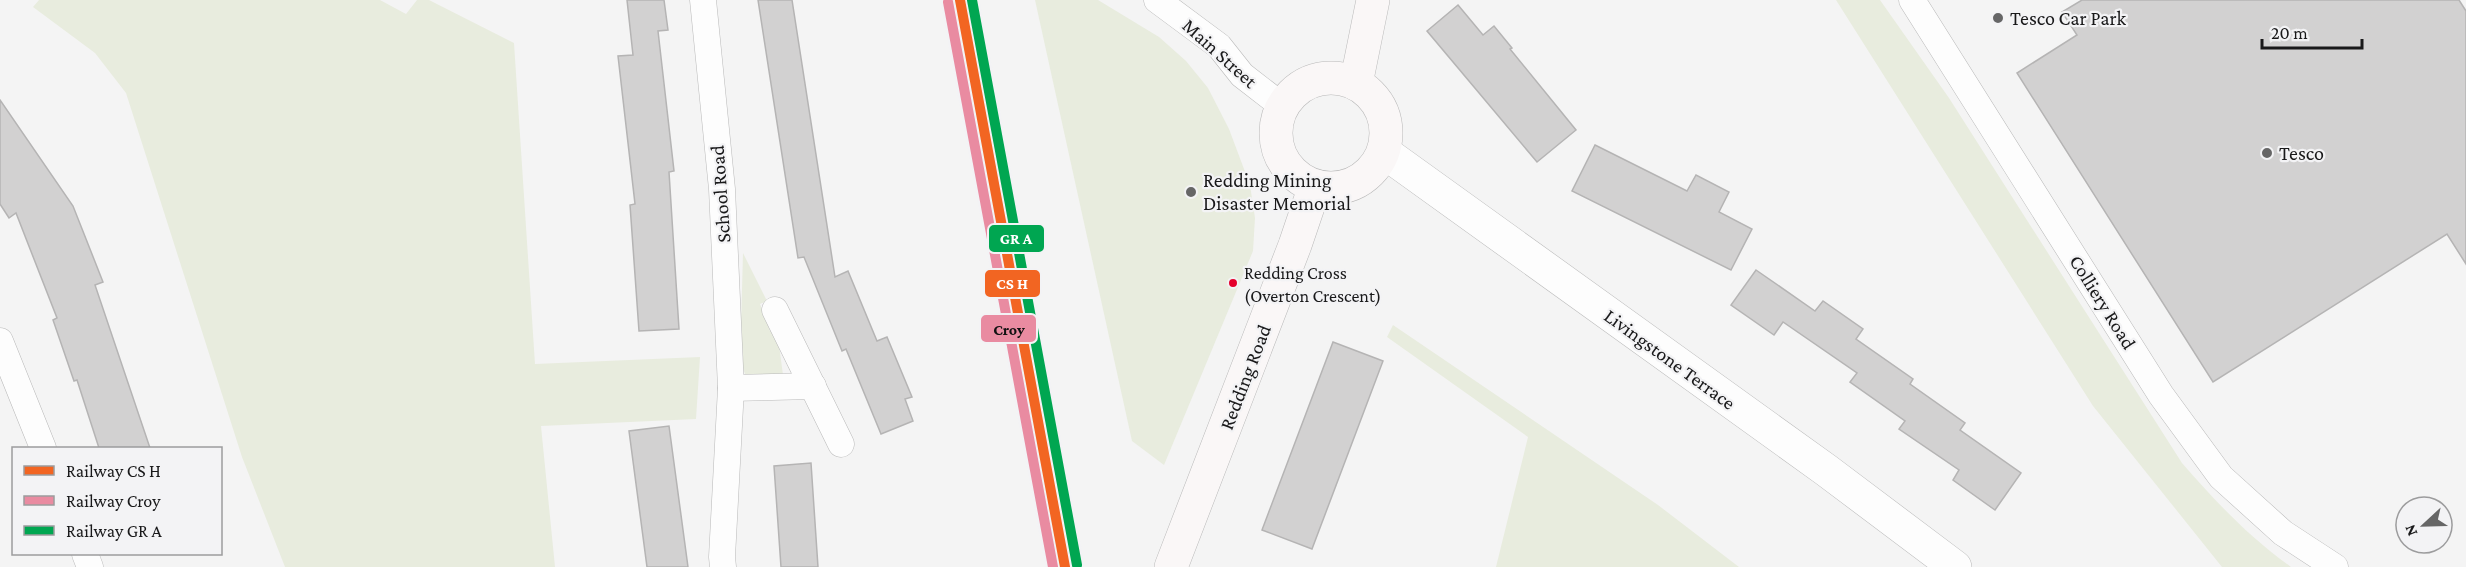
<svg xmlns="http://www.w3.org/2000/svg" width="2466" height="567" font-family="'Crimson Pro',serif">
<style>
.green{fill:#e8ecde}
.building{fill:#d2d1d1;stroke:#b5b4b4;stroke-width:1.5}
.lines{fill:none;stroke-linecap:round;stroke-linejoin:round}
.minor-casing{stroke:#b9b9b9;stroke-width:27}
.tertiary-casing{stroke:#b9b9b9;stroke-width:34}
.secondary-casing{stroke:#b9b9b9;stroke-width:34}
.minor{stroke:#fdfdfd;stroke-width:26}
.tertiary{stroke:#fdfdfd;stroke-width:33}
.secondary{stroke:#faf7f7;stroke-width:33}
.rail-1-casing{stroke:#f3f3f5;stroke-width:15}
.rail-2-casing{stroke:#f3f3f5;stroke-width:15}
.rail-3-casing{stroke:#f3f3f5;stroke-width:15}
.rail-1{stroke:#f26522;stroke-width:10}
.rail-2{stroke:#e98ba1;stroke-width:10}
.rail-3{stroke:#00a651;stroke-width:10}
.poi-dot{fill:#666;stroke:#f3f3f5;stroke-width:2}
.bus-dot{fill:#e4002b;stroke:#f3f3f5;stroke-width:2}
.labels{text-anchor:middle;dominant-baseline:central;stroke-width:4.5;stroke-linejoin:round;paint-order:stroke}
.bus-label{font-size:18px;fill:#19191a;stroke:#f3f3f5;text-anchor:start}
.poi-label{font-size:20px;fill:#19191a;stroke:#f3f3f5;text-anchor:start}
.street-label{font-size:20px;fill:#19191a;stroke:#f3f3f5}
.line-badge{stroke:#f3f3f5;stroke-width:2}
.badge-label{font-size:16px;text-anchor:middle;font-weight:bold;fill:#fff}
.pale-badge-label{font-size:16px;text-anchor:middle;font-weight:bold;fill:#111}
</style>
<rect width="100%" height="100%" fill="#f4f4f4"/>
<!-- green -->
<g class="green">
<path d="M 39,0 L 380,0 L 406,14 L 417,0 L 429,0 L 514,43 L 535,364 L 700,357 L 696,419 L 541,426 L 555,567 L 285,567 L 242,457 L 126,93 L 95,53 L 33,7 Z"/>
<path d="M 1035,0 L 1098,0 L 1159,37 L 1186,61 L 1208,88 L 1229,129 L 1250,185 L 1255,218 L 1253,251 L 1164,465 L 1132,441 Z"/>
<path d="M 1836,0 L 1880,0 L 1949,98 L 2182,463 C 2216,502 2249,537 2291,567 L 2222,567 L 2093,406 Z"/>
<path d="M 743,253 L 767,301 L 760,304 L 770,331 L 777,330 L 783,375 L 746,376 L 740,362 Z"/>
<path d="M 1393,325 L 1658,505 L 1739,567 L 1496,567 L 1528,437 L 1387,337 Z"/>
</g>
<!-- building -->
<g class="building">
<path d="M 627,0 L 664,0 L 668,30 L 658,31 L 674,171 L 669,172 L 679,329 L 639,331 L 630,205 L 635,204 L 618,56 L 633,55 Z"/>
<path d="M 758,0 L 792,0 L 835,277 L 848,271 L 877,341 L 887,337 L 912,397 L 905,399 L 913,421 L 881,434 L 846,349 L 842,351 L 804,257 L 798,258 Z"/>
<path d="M 2082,0 L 2459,0 L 2466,11 L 2466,264 L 2447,234 L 2213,382 L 2017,73 L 2077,35 L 2062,12 Z"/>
<path d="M 1458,5 L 1483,35 L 1494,26 L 1512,48 L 1510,49 L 1576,130 L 1537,162 L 1427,31 Z"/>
<path d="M 0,100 L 73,206 L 103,282 L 95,285 L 150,448 L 99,448 L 77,380 L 74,381 L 53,320 L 57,318 L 16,213 L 9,218 L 0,204 Z"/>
<path d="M 1595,145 L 1687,191 L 1696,175 L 1729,192 L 1719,212 L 1752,229 L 1731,270 L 1572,191 Z"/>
<path d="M 1756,270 L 1815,311 L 1823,301 L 1863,329 L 1856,339 L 1913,379 L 1910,384 L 1965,423 L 1960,430 L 2021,473 L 1995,510 L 1953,480 L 1959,470 L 1899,429 L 1905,421 L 1850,382 L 1857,373 L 1783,322 L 1774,335 L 1731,305 Z"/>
<path d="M 1333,342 L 1383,361 L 1312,549 L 1262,530 Z"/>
<path d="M 669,426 L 688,567 L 647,567 L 629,431 Z"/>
<path d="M 811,463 L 818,567 L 781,567 L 774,466 Z"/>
</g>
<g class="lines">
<!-- minor casing -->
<g class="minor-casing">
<g id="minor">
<path d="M 703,0 L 722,189 L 731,388 L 722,557 L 723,567"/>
<path d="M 1157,0 L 1219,46 L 1242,75 L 1282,106"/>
<path d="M 1912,0 L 2161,395 L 2221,477 L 2283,533 L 2335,567"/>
<path d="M 775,310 L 841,444"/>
<path d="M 0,341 L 43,448"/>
<path d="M 731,388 L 813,386"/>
<path d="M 85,554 L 90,567"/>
</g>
</g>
<!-- tertiary casing -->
<g class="tertiary-casing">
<path id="tertiary" d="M 1384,152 L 1826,470 L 1955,567"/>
</g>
<!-- secondary casing -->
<g class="secondary-casing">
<g id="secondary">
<circle cx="1331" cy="133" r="55"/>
<path d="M 1356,84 L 1373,0"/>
<path d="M 1171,567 L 1295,245 L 1315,186"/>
</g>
</g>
<!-- minor -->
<use href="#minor" class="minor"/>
<!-- tertiary -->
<use href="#tertiary" class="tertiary"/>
<!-- secondary -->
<use href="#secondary" class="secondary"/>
<!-- rail-1 casing -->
<g class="rail-1-casing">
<path id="rail-1" d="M 960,0 L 1065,567"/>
</g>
<!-- rail-2 casing -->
<g class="rail-2-casing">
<path id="rail-2" d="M 948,2 L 1053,567"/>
</g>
<!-- rail-3 casing -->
<g class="rail-3-casing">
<path id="rail-3" d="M 972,0 L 1077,565"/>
</g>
<!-- rail-1 -->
<use href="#rail-1" class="rail-1"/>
<!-- rail-2 -->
<use href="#rail-2" class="rail-2"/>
<!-- rail-3 -->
<use href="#rail-3" class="rail-3"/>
</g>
<!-- markers -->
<g class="poi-dot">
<circle cx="1998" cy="18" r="6"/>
<circle cx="2267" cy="153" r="6"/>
<circle cx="1191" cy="192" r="6"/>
</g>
<circle class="bus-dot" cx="1233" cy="283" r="5"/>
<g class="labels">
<!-- bus labels -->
<g class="bus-label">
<text x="1244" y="273">Redding Cross<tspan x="1244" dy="23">(Overton Crescent)</tspan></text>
</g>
<!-- poi labels -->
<g class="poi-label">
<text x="2010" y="18">Tesco Car Park</text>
<text x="2279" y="153">Tesco</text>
<text x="1203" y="180">Redding Mining<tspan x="1203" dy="23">Disaster Memorial</tspan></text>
</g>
<!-- street labels -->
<g class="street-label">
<text transform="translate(1220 53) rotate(42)">Main Street</text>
<text transform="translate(720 194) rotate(-94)">School Road</text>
<text transform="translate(2103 302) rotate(58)">Colliery Road</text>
<text transform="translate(1670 359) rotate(36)">Livingstone Terrace</text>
<text transform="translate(1245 377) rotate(-69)">Redding Road</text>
</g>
</g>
<g class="line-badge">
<rect x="988" y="224" width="57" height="29" rx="6" fill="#00a651"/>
<rect x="984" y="269" width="57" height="29" rx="6" fill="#f26522"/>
<rect x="980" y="314" width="57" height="29" rx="6" fill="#e98ba1"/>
</g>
<g class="badge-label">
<text x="1016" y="244">GR A</text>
<text x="1012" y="289">CS H</text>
</g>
<g class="pale-badge-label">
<text x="1009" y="335">Croy</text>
</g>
<!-- legend -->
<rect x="12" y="447" width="210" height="108" fill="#f3f3f5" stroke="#9c9c9d" stroke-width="1.5"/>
<rect x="24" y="466" width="30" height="9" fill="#f26522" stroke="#9c9c9d" stroke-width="1.5"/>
<text x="66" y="477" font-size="18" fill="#19191a">Railway CS H</text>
<rect x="24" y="496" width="30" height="9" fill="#e98ba1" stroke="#9c9c9d" stroke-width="1.5"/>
<text x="66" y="507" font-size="18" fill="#19191a">Railway Croy</text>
<rect x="24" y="526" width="30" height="9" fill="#00a651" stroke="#9c9c9d" stroke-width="1.5"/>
<text x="66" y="537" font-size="18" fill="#19191a">Railway GR A</text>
<!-- north arrow -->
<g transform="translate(2424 525) rotate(248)"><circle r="28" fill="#f3f3f5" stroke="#9c9c9d" stroke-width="1.5"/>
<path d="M0-4.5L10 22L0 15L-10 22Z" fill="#666666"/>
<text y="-9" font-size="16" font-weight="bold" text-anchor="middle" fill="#19191a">N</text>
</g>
<!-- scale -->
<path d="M2262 39v9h100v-9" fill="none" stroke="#19191a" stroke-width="3"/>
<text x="2271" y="39" font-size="18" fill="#19191a" stroke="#f3f3f5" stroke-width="4.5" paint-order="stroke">20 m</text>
</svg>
